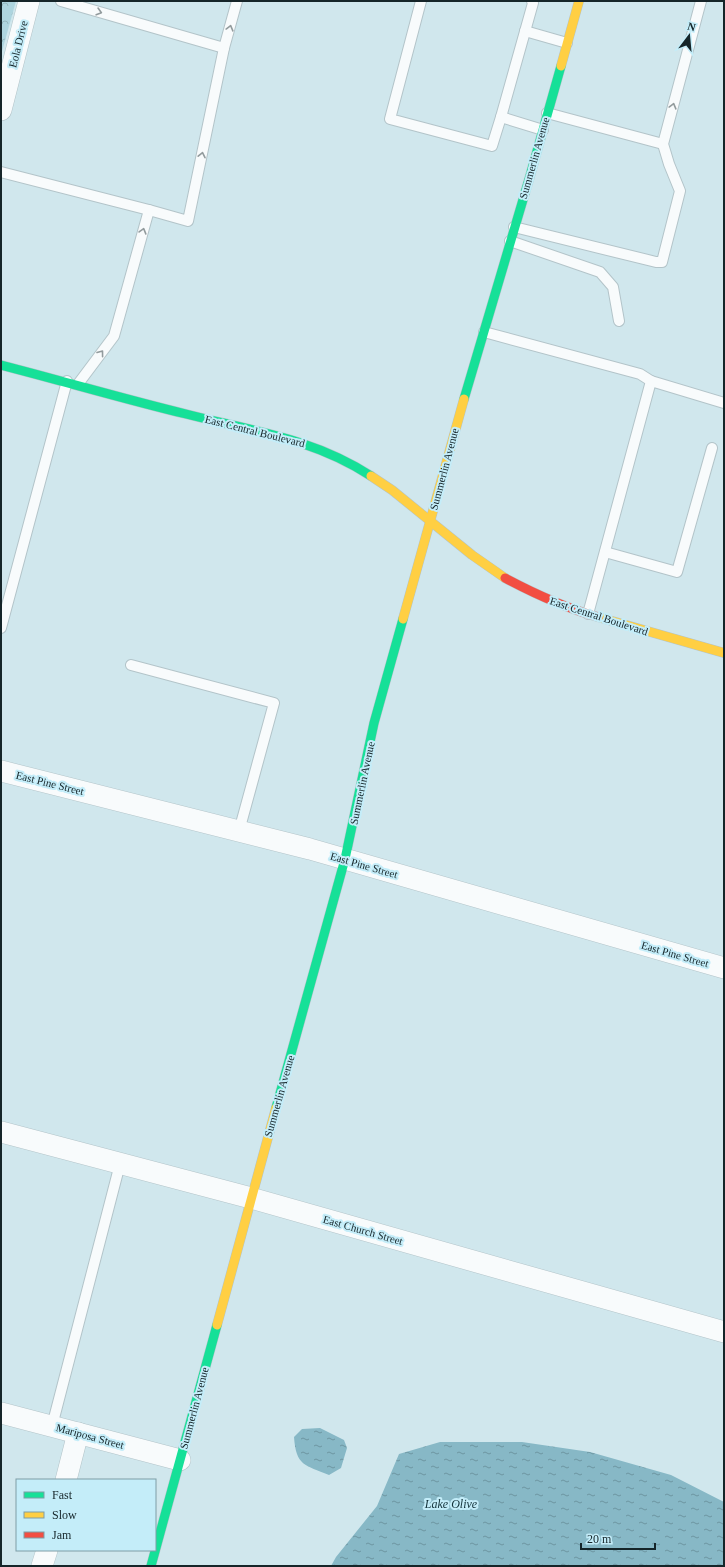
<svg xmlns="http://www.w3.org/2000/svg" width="725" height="1567" font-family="Georgia,serif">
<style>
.park{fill:url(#park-crowns)}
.water{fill:url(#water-ripples)}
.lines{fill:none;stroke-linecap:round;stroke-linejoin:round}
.lane-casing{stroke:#b3c4c9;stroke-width:12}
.street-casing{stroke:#b3c4c9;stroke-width:22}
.fast-casing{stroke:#b3c4c9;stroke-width:10}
.slow-casing{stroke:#b3c4c9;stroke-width:10}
.jam-casing{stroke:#b3c4c9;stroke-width:10}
.lane{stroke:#f8fbfc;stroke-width:10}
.street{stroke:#f8fbfc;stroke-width:21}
.fast{stroke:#16e098;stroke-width:9}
.slow{stroke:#ffcf43;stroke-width:9}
.jam{stroke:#f24e42;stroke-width:9}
.oneway{stroke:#929b9d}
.labels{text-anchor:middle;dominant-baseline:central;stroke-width:4;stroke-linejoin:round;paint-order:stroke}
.street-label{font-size:11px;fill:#152529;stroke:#c4edf9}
.water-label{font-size:12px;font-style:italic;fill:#123139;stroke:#c4edf9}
</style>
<defs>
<pattern id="park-crowns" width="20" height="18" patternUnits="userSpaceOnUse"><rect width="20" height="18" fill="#aed5df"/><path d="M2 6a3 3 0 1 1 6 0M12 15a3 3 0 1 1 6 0" fill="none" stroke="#95b7bf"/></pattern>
<pattern id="water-ripples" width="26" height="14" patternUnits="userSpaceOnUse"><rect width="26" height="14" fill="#87b8c6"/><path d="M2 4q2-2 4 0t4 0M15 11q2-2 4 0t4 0" fill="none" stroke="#6d95a1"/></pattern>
</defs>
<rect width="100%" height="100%" fill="#d0e7ed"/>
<!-- park -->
<path class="park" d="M 1,1 L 16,1 L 1,55 Z"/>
<!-- water -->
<g class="water">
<path d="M 320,1428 L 344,1440 L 347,1448 L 341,1468 L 329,1475 C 305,1465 296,1466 294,1437 L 302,1429 Z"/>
<path d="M 440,1442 L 522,1442 L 590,1452 L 671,1475 L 724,1502 L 724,1566 L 331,1566 L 336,1557 L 377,1506 L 399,1454 Z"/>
</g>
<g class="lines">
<!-- lane casing -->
<g class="lane-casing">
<g id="lane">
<path d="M 61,1 L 224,48"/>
<path d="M 421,1 L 390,119 L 492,146 L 501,117 L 543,130"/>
<path d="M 525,31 L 567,43"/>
<path d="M 547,113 L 663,144"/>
<path d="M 501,117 L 533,3 L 532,1"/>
<path d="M 1,172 L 149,210"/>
<path d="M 514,227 L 656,262 L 662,262 L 680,191 L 669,164 L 663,144 L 701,1"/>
<path d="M 510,241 L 600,272 L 613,287 L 619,321"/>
<path d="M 484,332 L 640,374 L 651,381"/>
<path d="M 78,384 L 114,336 L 149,210 L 188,221 L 224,48 L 237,1"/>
<path d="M 605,552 L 677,572 L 712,448"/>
<path d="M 588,614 L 651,381 L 724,403"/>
<path d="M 1,628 L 67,381"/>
<path d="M 131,665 L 274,703 L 239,831"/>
<path d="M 52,1426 L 120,1164"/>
</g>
</g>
<!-- street casing -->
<g class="street-casing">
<g id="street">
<path d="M 1,110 L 29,1"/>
<path d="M 1,771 L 310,849 L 724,968"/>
<path d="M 1,1132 L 251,1198 L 724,1332"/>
<path d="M 1,1413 L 180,1460"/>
<path d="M 66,1480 L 78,1433"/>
<path d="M 42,1566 L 47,1550"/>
</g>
</g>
<!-- fast casing -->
<g class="fast-casing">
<g id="fast">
<path d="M 1,365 C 63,381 124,399 186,414 C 252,431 313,438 371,476"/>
<path d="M 464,399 L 530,176 L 561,66"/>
<path d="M 276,1108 L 345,859 L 374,723 L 403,619"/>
<path d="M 151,1566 L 217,1325"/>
</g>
</g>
<!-- slow casing -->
<g class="slow-casing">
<g id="slow">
<path d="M 561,66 L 579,1"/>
<path d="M 371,476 L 392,490 L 472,555 L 505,578"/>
<path d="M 598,617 L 724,653"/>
<path d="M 403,619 L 464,399"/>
<path d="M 217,1325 L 276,1108"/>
</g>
</g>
<!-- jam casing -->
<g class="jam-casing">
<path id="jam" d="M 505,578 C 535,594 566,608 598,617"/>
</g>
<!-- lane -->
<use href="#lane" class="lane"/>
<!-- street -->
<use href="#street" class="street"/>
<!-- fast -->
<use href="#fast" class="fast"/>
<!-- slow -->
<use href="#slow" class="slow"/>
<!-- jam -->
<use href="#jam" class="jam"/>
</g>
<!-- one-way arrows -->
<defs><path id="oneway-chevron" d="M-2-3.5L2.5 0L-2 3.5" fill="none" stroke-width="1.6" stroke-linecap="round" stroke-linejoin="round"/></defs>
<g class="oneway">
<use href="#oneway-chevron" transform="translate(99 12) rotate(16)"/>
<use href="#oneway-chevron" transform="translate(230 28) rotate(-75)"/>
<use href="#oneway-chevron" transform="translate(673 106) rotate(-75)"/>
<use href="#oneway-chevron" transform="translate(202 155) rotate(-78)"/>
<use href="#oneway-chevron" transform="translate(143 231) rotate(-74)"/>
<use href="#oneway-chevron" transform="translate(101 353) rotate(-53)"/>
</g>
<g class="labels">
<!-- street labels -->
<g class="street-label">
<text transform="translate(18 44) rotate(-76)">Eola Drive</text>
<text transform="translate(534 158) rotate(-74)">Summerlin Avenue</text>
<text transform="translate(255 431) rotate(14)">East Central Boulevard</text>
<text transform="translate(444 469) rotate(-75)">Summerlin Avenue</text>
<text transform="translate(599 616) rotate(18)">East Central Boulevard</text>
<text transform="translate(50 783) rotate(14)">East Pine Street</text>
<text transform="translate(362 783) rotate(-78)">Summerlin Avenue</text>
<text transform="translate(364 865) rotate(16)">East Pine Street</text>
<text transform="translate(675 954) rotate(16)">East Pine Street</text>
<text transform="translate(279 1096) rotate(-74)">Summerlin Avenue</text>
<text transform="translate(363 1230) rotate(16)">East Church Street</text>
<text transform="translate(194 1408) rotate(-75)">Summerlin Avenue</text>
<text transform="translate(90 1436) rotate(15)">Mariposa Street</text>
</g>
<!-- water labels -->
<g class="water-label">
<text x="451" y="1504">Lake Olive</text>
</g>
</g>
<!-- border -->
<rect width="725" height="1567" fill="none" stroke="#152529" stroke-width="4"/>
<!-- legend -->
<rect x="16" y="1479" width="140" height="72" fill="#c4edf9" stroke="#7e9da6"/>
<rect x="24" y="1492" width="20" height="6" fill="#16e098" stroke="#7e9da6"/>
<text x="52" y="1499" font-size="12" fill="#152529">Fast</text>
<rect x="24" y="1512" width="20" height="6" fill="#ffcf43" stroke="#7e9da6"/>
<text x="52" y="1519" font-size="12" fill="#152529">Slow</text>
<rect x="24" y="1532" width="20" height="6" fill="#f24e42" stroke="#7e9da6"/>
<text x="52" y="1539" font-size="12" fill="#152529">Jam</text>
<!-- north arrow -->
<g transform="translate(689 36) rotate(16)" stroke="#c4edf9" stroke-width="3" paint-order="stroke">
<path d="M0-3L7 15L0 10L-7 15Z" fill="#152529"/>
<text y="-6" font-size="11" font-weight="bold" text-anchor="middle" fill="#152529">N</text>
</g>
<!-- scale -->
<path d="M581 1543v6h74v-6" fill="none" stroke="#152529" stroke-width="2"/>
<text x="587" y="1543" font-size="12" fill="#152529" stroke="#c4edf9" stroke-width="3" paint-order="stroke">20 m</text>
</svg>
